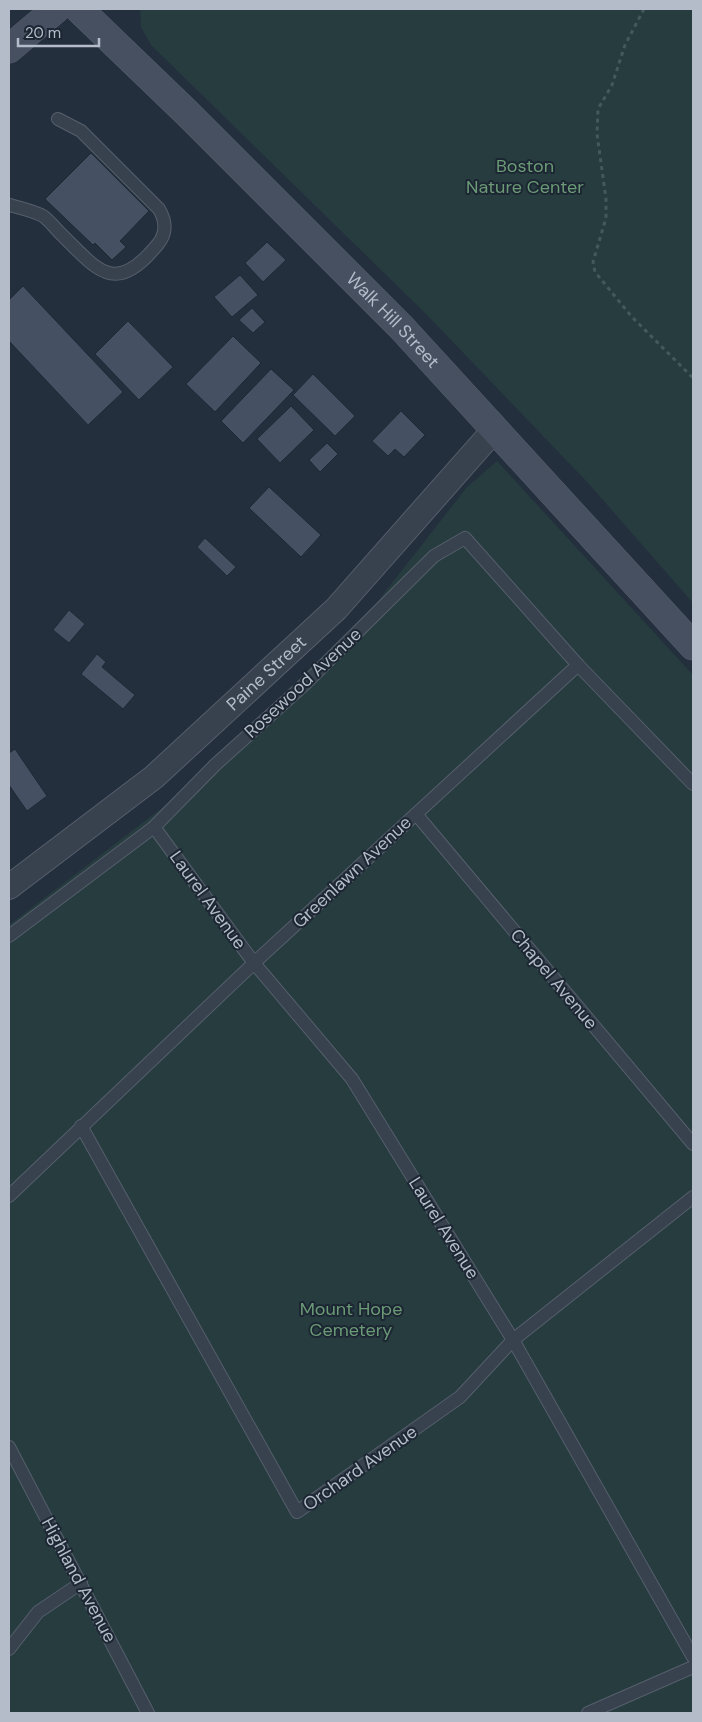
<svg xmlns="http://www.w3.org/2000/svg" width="702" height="1722" font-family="'DM Sans',sans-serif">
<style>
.green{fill:#263c3f}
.building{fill:#455162;stroke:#1f2835}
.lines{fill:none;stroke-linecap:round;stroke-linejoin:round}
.lane-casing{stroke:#565f6c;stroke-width:14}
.street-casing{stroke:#565f6c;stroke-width:26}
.secondary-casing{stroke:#565f6c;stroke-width:29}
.path{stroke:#44595c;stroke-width:3;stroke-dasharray:4 4;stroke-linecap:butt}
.lane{stroke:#38414e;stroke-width:12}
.street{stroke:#38414e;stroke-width:24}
.secondary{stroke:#465061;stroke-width:28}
.labels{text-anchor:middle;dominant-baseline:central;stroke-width:4;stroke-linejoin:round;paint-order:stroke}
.park-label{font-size:18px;fill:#6b9a76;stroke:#1d2633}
.street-label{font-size:18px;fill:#b4bcc9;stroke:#1d2633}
</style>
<rect width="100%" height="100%" fill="#242f3e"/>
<!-- green -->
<g class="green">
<path d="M 140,9 L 693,9 L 693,603 L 589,484 L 427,315 L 151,45 L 141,27 Z"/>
<path d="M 497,461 L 693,675 L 693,1713 L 9,1713 L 9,925 L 180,794 L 374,606 L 467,487 Z"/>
</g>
<!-- building -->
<g class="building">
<path d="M 91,153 L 149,211 L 120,241 L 126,247 L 112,260 L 95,243 L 93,245 L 45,199 Z"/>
<path d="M 267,242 L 286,260 L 263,282 L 245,263 Z"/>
<path d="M 240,275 L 258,295 L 232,317 L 214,297 Z"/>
<path d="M 23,286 L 123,392 L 88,425 L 9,341 L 9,300 Z"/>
<path d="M 252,308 L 265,322 L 253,333 L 239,320 Z"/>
<path d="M 128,321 L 173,367 L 139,400 L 95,354 Z"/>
<path d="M 233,336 L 261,363 L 215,412 L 186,384 Z"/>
<path d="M 271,369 L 294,390 L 243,443 L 221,421 Z"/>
<path d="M 313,374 L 355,416 L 335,436 L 293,395 Z"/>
<path d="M 291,406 L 314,430 L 280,463 L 257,439 Z"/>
<path d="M 401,411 L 425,435 L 404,457 L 395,449 L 388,456 L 372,441 Z"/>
<path d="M 327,443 L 338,454 L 320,472 L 309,460 Z"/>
<path d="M 269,487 L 321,535 L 301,557 L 249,508 Z"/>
<path d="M 205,538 L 236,567 L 227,576 L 197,547 Z"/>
<path d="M 69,610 L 85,624 L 69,643 L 53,630 Z"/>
<path d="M 97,654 L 106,662 L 102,667 L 135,695 L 123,709 L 81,674 Z"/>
<path d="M 15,749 L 47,796 L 27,811 L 9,785 L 9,753 Z"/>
</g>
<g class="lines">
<!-- lane casing -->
<g class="lane-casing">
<g id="lane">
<path d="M 10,205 C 20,208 34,211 43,216 C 49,220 54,227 59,232 C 97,269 114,298 158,244 C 167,233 166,221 159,209 L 81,131 L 58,119"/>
<path d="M 416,814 L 693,1144"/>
<path d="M 154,827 L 254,963 L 352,1079 L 513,1340 L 693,1657"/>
<path d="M 9,936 L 154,827 L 215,765 L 305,684 L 434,556 L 465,538 L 578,665 L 693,784"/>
<path d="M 81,1126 L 297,1512 L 460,1397 L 513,1340 L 693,1197"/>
<path d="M 9,1196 L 254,963 L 578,665"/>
<path d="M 9,1447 L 148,1713"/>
<path d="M 9,1649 L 38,1612 L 81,1583"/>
<path d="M 588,1713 L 693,1667"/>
</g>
</g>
<!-- street casing -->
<g class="street-casing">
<g id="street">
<path id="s1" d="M 9,887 L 154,777 L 336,609 L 495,429"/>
</g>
</g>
<!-- secondary casing -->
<g class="secondary-casing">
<g id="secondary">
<path id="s2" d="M 79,9 L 187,113 L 401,327 L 693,646"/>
<path d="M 9,49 L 56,9"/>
</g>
</g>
<!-- path -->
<path class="path" d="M 644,9 L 625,45 L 612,85 L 598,109 L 597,134 L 606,199 L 606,218 L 593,262 L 595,272 L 632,317 L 693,378"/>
<!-- lane -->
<use href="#lane" class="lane"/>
<!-- street -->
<use href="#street" class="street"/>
<!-- secondary -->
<use href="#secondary" class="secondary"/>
</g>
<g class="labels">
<!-- park labels -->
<g class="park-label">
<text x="525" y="166">Boston<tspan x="525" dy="21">Nature Center</tspan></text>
<text x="351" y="1309">Mount Hope<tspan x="351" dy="21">Cemetery</tspan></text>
</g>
<!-- street labels -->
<g class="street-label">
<text stroke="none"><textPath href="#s2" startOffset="442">Walk Hill Street</textPath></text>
<text stroke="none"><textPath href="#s1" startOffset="335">Paine Street</textPath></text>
<text transform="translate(303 683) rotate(-43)">Rosewood Avenue</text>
<text transform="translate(352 872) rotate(-43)">Greenlawn Avenue</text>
<text transform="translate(208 900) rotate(54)">Laurel Avenue</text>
<text transform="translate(554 979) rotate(50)">Chapel Avenue</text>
<text transform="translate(444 1228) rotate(58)">Laurel Avenue</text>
<text transform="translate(360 1468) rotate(-35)">Orchard Avenue</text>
<text transform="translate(79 1580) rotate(62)">Highland Avenue</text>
</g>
</g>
<!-- border -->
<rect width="702" height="1722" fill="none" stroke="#b4bcc9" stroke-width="20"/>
<!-- scale -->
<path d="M18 38v8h81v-8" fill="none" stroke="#b4bcc9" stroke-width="2.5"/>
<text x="25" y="38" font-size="15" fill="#b4bcc9" stroke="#1d2633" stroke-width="4" paint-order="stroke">20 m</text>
</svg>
